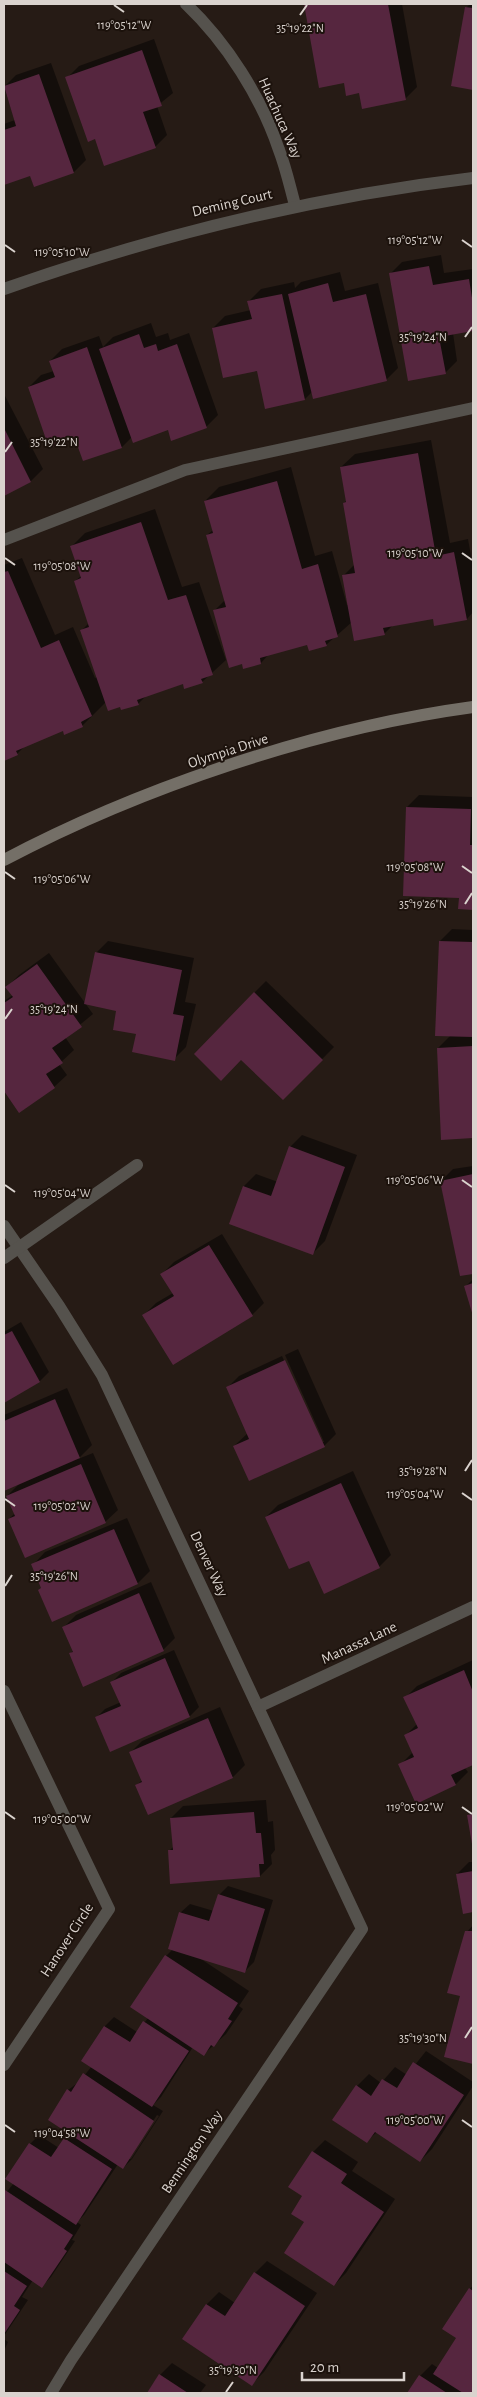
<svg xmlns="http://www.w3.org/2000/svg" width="477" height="2397" font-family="'Alegreya Sans',sans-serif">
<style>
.shadow{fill:#0007;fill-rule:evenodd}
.building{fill:#56263f}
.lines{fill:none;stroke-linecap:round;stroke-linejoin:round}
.lane{stroke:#55524d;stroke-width:12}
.street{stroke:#55524d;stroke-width:12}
.secondary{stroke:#746f67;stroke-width:12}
.ticks{fill:none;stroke:#dad3ce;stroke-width:2}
.labels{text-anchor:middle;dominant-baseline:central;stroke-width:4;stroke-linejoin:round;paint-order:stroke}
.street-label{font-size:15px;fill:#dad3ce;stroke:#1c120c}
.ticks-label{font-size:12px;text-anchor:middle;fill:#dad3ce;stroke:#1c120c;stroke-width:4;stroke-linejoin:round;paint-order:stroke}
</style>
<rect width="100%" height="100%" fill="#261b15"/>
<!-- shadow -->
<g class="shadow">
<path d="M 305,4 L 402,4 L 417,87 L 405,99 L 360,92 L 345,81 L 320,86 Z"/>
<path d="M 470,4 L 473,4 L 473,89 L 453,85 L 466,8 Z"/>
<path d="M 154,39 L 173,93 L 157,106 L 167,135 L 155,147 L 96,138 L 67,78 L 79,66 Z"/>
<path d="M 51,63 L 86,160 L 74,172 L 34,186 L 30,174 L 4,184 L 4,124 L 15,120 L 4,87 L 16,75 Z"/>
<path d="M 441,255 L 444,273 L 473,269 L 473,329 L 453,333 L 457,361 L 445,373 L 390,274 L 402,262 Z"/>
<path d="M 340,272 L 345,291 L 378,283 L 398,368 L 386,380 L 313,391 L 305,399 L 258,370 L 213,328 L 225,316 L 251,310 L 249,301 L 261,289 L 294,282 L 295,288 L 301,282 Z"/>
<path d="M 151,323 L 156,337 L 168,333 L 170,340 L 189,333 L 218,415 L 206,427 L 168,429 L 132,437 L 122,447 L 84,460 L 76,438 L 29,387 L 41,375 L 54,371 L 50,361 L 62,349 L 99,336 L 103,347 L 113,337 Z"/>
<path d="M 4,394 L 43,469 L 31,481 L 4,494 Z"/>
<path d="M 431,440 L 450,543 L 468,539 L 473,567 L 473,612 L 467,619 L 434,617 L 393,625 L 384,634 L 352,622 L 326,645 L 308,644 L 269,654 L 261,663 L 215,610 L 225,600 L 207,535 L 213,530 L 205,501 L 219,487 L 291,467 L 315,556 L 332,551 L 347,605 L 348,605 L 343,576 L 355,564 L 344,503 L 347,500 L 341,467 L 355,454 Z"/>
<path d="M 155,509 L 182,587 L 199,582 L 226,660 L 202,682 L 184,683 L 146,696 L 138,704 L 121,705 L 106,702 L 82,726 L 64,729 L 25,746 L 17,754 L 4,760 L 4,565 L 22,558 L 55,635 L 73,627 L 95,678 L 97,677 L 81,631 L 89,623 L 75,581 L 81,576 L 71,547 L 85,533 Z"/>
<path d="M 419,795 L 473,797 L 473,909 L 459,908 L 460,897 L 407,807 Z"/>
<path d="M 452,929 L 473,930 L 473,1137 L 442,1139 L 438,1048 L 451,1035 L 440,941 Z"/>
<path d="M 108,941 L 194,958 L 185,1002 L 196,1004 L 186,1047 L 174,1059 L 137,1033 L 118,1010 L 96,953 Z"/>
<path d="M 49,953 L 93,1014 L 65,1037 L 74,1050 L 59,1064 L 67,1075 L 54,1087 L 20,1111 L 4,1088 L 4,1001 L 13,995 L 7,987 L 19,975 Z"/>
<path d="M 266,981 L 334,1047 L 283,1099 L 242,1058 L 254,993 Z"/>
<path d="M 302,1135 L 357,1155 L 325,1241 L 313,1253 L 230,1223 L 244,1186 L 256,1174 L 278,1182 L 290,1147 Z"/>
<path d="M 473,1166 L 473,1272 L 461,1275 L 441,1181 L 453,1169 Z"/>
<path d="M 222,1234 L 264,1303 L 252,1315 L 144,1315 L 156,1303 L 173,1293 L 162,1274 L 174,1262 Z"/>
<path d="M 473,1279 L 473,1314 L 466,1286 Z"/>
<path d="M 21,1322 L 49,1372 L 40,1381 L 4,1401 L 4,1332 Z"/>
<path d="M 298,1349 L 336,1434 L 324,1446 L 234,1446 L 248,1433 L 227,1388 L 239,1376 L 282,1356 L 321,1442 L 324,1442 L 285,1355 Z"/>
<path d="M 67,1388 L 92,1445 L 78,1459 L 93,1453 L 118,1510 L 105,1522 L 9,1519 L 15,1513 L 7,1496 L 21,1482 L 4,1490 L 4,1415 Z"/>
<path d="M 353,1471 L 391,1555 L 379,1567 L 309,1559 L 266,1517 L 278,1505 Z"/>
<path d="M 127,1518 L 150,1571 L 138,1583 L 43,1587 L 33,1565 L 45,1552 Z"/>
<path d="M 151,1582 L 175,1638 L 163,1650 L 70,1654 L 74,1650 L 64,1627 L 76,1615 Z"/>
<path d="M 174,1650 L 199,1707 L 190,1716 L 110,1751 L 96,1718 L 105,1709 L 121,1702 L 112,1682 L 121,1673 Z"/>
<path d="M 473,1660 L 473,1764 L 465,1768 L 468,1772 L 456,1784 L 400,1765 L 413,1752 L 406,1735 L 417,1724 L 405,1698 L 417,1686 Z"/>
<path d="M 220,1707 L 245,1765 L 233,1777 L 149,1813 L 136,1786 L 142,1780 L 130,1753 L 142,1741 Z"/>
<path d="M 266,1800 L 268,1822 L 273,1821 L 275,1850 L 271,1855 L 272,1864 L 260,1876 L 169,1851 L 174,1846 L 171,1818 L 183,1806 Z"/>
<path d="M 473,1811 L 473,1842 L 468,1816 Z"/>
<path d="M 469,1862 L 473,1862 L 473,1910 L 464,1912 L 457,1874 Z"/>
<path d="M 228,1886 L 273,1900 L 254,1962 L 245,1971 L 198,1957 L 249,1991 L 239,2006 L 243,2009 L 226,2034 L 204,2054 L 193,2047 L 161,2097 L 153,2105 L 163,2111 L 132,2159 L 123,2168 L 118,2164 L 84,2215 L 77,2222 L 81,2225 L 72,2240 L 75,2241 L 51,2277 L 42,2286 L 33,2280 L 22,2297 L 28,2300 L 4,2336 L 4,2195 L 14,2183 L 30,2144 L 39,2135 L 59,2148 L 70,2133 L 68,2090 L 79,2082 L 92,2066 L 83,2060 L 105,2026 L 114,2017 L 137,2032 L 148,2018 L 166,1956 L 173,1949 L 180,1913 L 190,1904 L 214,1911 L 219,1895 ZM 157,2115 L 159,2116 L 131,2159 L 128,2159 Z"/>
<path d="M 473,1925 L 473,2063 L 446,2056 L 461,1995 L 467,1932 Z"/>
<path d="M 426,2051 L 473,2082 L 473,2086 L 432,2149 L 420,2161 L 377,2132 L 367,2141 L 357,2086 L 369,2074 L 381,2083 L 395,2067 L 407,2075 Z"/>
<path d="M 325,2140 L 358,2162 L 352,2171 L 395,2199 L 346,2273 L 334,2285 L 306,2222 L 304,2196 L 313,2152 Z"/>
<path d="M 267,2261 L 317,2293 L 264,2372 L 252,2384 L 184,2339 L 207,2304 L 219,2292 L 235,2303 L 255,2273 Z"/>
<path d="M 473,2285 L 473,2393 L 408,2393 L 420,2376 L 432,2364 L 438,2368 L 458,2338 L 470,2289 Z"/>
<path d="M 4,2339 L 8,2342 L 4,2351 Z"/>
<path d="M 172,2363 L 206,2385 L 200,2393 L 149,2393 L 160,2375 Z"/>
</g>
<!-- building -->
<g class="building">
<path d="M 304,4 L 388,4 L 406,100 L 362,109 L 359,93 L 346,96 L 344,83 L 319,88 Z"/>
<path d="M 465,7 L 473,8 L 473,90 L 451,86 Z"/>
<path d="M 142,50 L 162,106 L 143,112 L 156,148 L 104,166 L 95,139 L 88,142 L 65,77 Z"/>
<path d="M 39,74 L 74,173 L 34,187 L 30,176 L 4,185 L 4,130 L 16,126 L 4,86 Z"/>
<path d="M 429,266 L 433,285 L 469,279 L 473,304 L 473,331 L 439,337 L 446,374 L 408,381 L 389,273 Z"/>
<path d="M 328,283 L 333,302 L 366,294 L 387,381 L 313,399 L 288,294 Z"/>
<path d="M 282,294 L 305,400 L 265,409 L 257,371 L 223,378 L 212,328 L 252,319 L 247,301 Z"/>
<path d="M 139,334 L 144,348 L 156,344 L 158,351 L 177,344 L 207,428 L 171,441 L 168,430 L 133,443 L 99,349 Z"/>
<path d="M 87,347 L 122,448 L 83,461 L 75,439 L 49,448 L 28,387 L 55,377 L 49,361 Z"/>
<path d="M 4,428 L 31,482 L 4,496 Z"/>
<path d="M 418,453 L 436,556 L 454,552 L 467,620 L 434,626 L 433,619 L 383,628 L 385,635 L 354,641 L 342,575 L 355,573 L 343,503 L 346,502 L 340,467 Z"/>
<path d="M 277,481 L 302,569 L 318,564 L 338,637 L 325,641 L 327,646 L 309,651 L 307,645 L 260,658 L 261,664 L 243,669 L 242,664 L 229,668 L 213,610 L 226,607 L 206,535 L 213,533 L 204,501 Z"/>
<path d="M 141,522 L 168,600 L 186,595 L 213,675 L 201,679 L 203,683 L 184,689 L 183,684 L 137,700 L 139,705 L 121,710 L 120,707 L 108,711 L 80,630 L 89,627 L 74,581 L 81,578 L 70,546 Z"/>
<path d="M 8,571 L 41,648 L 59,640 L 92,716 L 81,722 L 83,727 L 64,735 L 63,731 L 16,751 L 18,755 L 4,761 L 4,572 Z"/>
<path d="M 406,807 L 471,809 L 470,845 L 473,845 L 473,910 L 458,909 L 459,898 L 403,896 Z"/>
<path d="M 439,941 L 473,942 L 473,1037 L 435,1036 Z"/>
<path d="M 95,952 L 182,970 L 173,1014 L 184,1016 L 175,1061 L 132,1052 L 136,1034 L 113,1030 L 116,1011 L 84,1004 Z"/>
<path d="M 37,964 L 82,1027 L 52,1048 L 63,1063 L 46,1074 L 55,1088 L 19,1113 L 4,1091 L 4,1003 L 13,997 L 5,987 Z"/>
<path d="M 254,992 L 323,1060 L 283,1100 L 241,1060 L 221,1081 L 194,1054 Z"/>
<path d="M 473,1046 L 473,1138 L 441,1140 L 437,1048 Z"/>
<path d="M 289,1146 L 345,1167 L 313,1255 L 229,1224 L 243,1186 L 271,1196 Z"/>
<path d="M 473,1174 L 473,1274 L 460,1276 L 440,1181 Z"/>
<path d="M 209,1245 L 253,1316 L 173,1365 L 142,1315 L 174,1296 L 160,1274 Z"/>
<path d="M 473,1283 L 473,1316 L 464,1286 Z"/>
<path d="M 12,1331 L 40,1382 L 4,1403 L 4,1335 Z"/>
<path d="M 285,1360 L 325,1447 L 249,1481 L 233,1446 L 249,1439 L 226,1387 Z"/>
<path d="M 55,1399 L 80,1458 L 4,1491 L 4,1421 Z"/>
<path d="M 81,1464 L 106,1523 L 25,1558 L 8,1519 L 15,1516 L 6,1496 Z"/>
<path d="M 341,1483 L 380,1568 L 324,1594 L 309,1561 L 289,1569 L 265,1517 Z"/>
<path d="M 114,1529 L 138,1584 L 52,1622 L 38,1590 L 41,1588 L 31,1564 Z"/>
<path d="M 139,1593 L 164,1651 L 83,1687 L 69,1653 L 73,1652 L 62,1627 Z"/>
<path d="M 165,1658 L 190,1717 L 110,1752 L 95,1717 L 121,1706 L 110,1682 Z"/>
<path d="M 464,1670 L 473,1692 L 473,1765 L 451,1775 L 456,1785 L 416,1804 L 398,1764 L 414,1757 L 404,1735 L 418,1728 L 403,1697 Z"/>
<path d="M 208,1718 L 233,1778 L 148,1815 L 135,1785 L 142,1782 L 129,1752 Z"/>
<path d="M 254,1812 L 256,1833 L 261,1833 L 264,1864 L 259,1864 L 260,1877 L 170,1884 L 168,1850 L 173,1850 L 170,1818 Z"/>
<path d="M 473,1814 L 473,1844 L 472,1844 L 467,1815 Z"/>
<path d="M 473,1871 L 473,1912 L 463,1914 L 456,1874 Z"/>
<path d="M 218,1894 L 265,1909 L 245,1973 L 168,1949 L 179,1912 L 209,1921 Z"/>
<path d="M 465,1931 L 473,1931 L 473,2064 L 444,2057 L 460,1996 L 447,1993 Z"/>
<path d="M 165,1955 L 238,2003 L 228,2019 L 232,2021 L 214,2047 L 211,2045 L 204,2056 L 130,2007 Z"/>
<path d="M 143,2021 L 189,2051 L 152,2107 L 81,2061 L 104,2026 L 130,2042 Z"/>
<path d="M 413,2062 L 464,2095 L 420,2162 L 375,2132 L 367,2143 L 332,2120 L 356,2085 L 371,2096 L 382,2079 L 397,2088 Z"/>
<path d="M 83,2073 L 154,2121 L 123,2169 L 48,2120 L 67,2089 L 71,2092 Z"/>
<path d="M 64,2138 L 112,2169 L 76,2225 L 5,2179 L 29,2143 L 51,2157 Z"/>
<path d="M 312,2151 L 347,2174 L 341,2183 L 384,2212 L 334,2286 L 284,2253 L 304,2222 L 291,2214 L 302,2196 L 288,2187 Z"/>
<path d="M 5,2190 L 73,2235 L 64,2249 L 67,2251 L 42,2288 L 4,2262 Z"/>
<path d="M 4,2271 L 27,2286 L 14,2306 L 20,2310 L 4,2334 Z"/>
<path d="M 254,2272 L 305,2306 L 252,2386 L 182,2339 L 206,2304 L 225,2316 Z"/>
<path d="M 469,2288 L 473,2291 L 473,2393 L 463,2393 L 433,2374 L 456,2338 L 442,2329 Z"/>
<path d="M 159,2374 L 188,2393 L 147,2393 Z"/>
<path d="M 419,2375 L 447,2393 L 407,2393 Z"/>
</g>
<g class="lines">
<!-- lane -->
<path class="lane" d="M 4,540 L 185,470 L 473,408"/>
<!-- street -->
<g class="street">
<path d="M 186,4 C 227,43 261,97 279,150 C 286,168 290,187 295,205"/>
<path d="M 4,289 C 157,235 312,197 473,178"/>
<path d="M 4,1226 L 59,1306 L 102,1375 L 362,1929 L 71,2360 L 51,2393"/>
<path d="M 4,1258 L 137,1165"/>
<path d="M 4,1691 L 109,1909 L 4,2065"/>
<path d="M 258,1707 L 473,1607"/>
</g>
<!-- secondary -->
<path class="secondary" d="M 4,860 C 142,787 318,728 473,707"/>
</g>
<!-- ticks -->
<path class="ticks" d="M 114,5 L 124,12M 300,15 L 307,5M 462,240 L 472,247M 5,245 L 15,252M 465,337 L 472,327M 5,452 L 12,442M 462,553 L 472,560M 5,558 L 15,565M 462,866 L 472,873M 5,872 L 15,879M 465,904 L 472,893M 5,1019 L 12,1009M 462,1180 L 472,1187M 5,1185 L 15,1192M 465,1471 L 472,1460M 462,1493 L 472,1500M 5,1499 L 15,1506M 5,1586 L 12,1575M 462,1807 L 472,1814M 5,1812 L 15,1819M 465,2038 L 472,2027M 462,2120 L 472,2127M 5,2125 L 15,2132M 226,2392 L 233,2382"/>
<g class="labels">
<!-- street labels -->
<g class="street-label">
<text transform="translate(280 118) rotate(66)">Huachuca Way</text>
<text transform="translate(232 203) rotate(-13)">Deming Court</text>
<text transform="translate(228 751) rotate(-18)">Olympia Drive</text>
<text transform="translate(209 1564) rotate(65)">Denver Way</text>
<text transform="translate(359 1643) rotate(-25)">Manassa Lane</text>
<text transform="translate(67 1940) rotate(-57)">Hanover Circle</text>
<text transform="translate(192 2152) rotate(-56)">Bennington Way</text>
</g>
</g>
<g class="ticks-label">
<text x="124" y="29">119°05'12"W</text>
<text x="300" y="32">35°19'22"N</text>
<text x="415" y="244">119°05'12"W</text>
<text x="62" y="256">119°05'10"W</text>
<text x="423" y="341">35°19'24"N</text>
<text x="54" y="446">35°19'22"N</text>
<text x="415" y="557">119°05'10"W</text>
<text x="62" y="570">119°05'08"W</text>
<text x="415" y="871">119°05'08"W</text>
<text x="62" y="883">119°05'06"W</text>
<text x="423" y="908">35°19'26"N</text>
<text x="54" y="1013">35°19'24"N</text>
<text x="415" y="1184">119°05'06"W</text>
<text x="62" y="1197">119°05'04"W</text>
<text x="423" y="1475">35°19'28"N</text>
<text x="415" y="1498">119°05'04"W</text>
<text x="62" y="1510">119°05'02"W</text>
<text x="54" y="1580">35°19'26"N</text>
<text x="415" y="1811">119°05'02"W</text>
<text x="62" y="1823">119°05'00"W</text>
<text x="423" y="2042">35°19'30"N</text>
<text x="415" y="2124">119°05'00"W</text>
<text x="62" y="2137">119°04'58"W</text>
<text x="233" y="2374">35°19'30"N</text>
</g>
<!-- border -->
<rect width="477" height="2397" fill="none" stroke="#dad3ce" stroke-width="10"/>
<!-- scale -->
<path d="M302 2372v8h102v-8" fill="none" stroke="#dad3ce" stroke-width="2.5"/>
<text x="310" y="2372" font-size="15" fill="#dad3ce" stroke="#1c120c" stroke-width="4" paint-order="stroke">20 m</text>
</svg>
